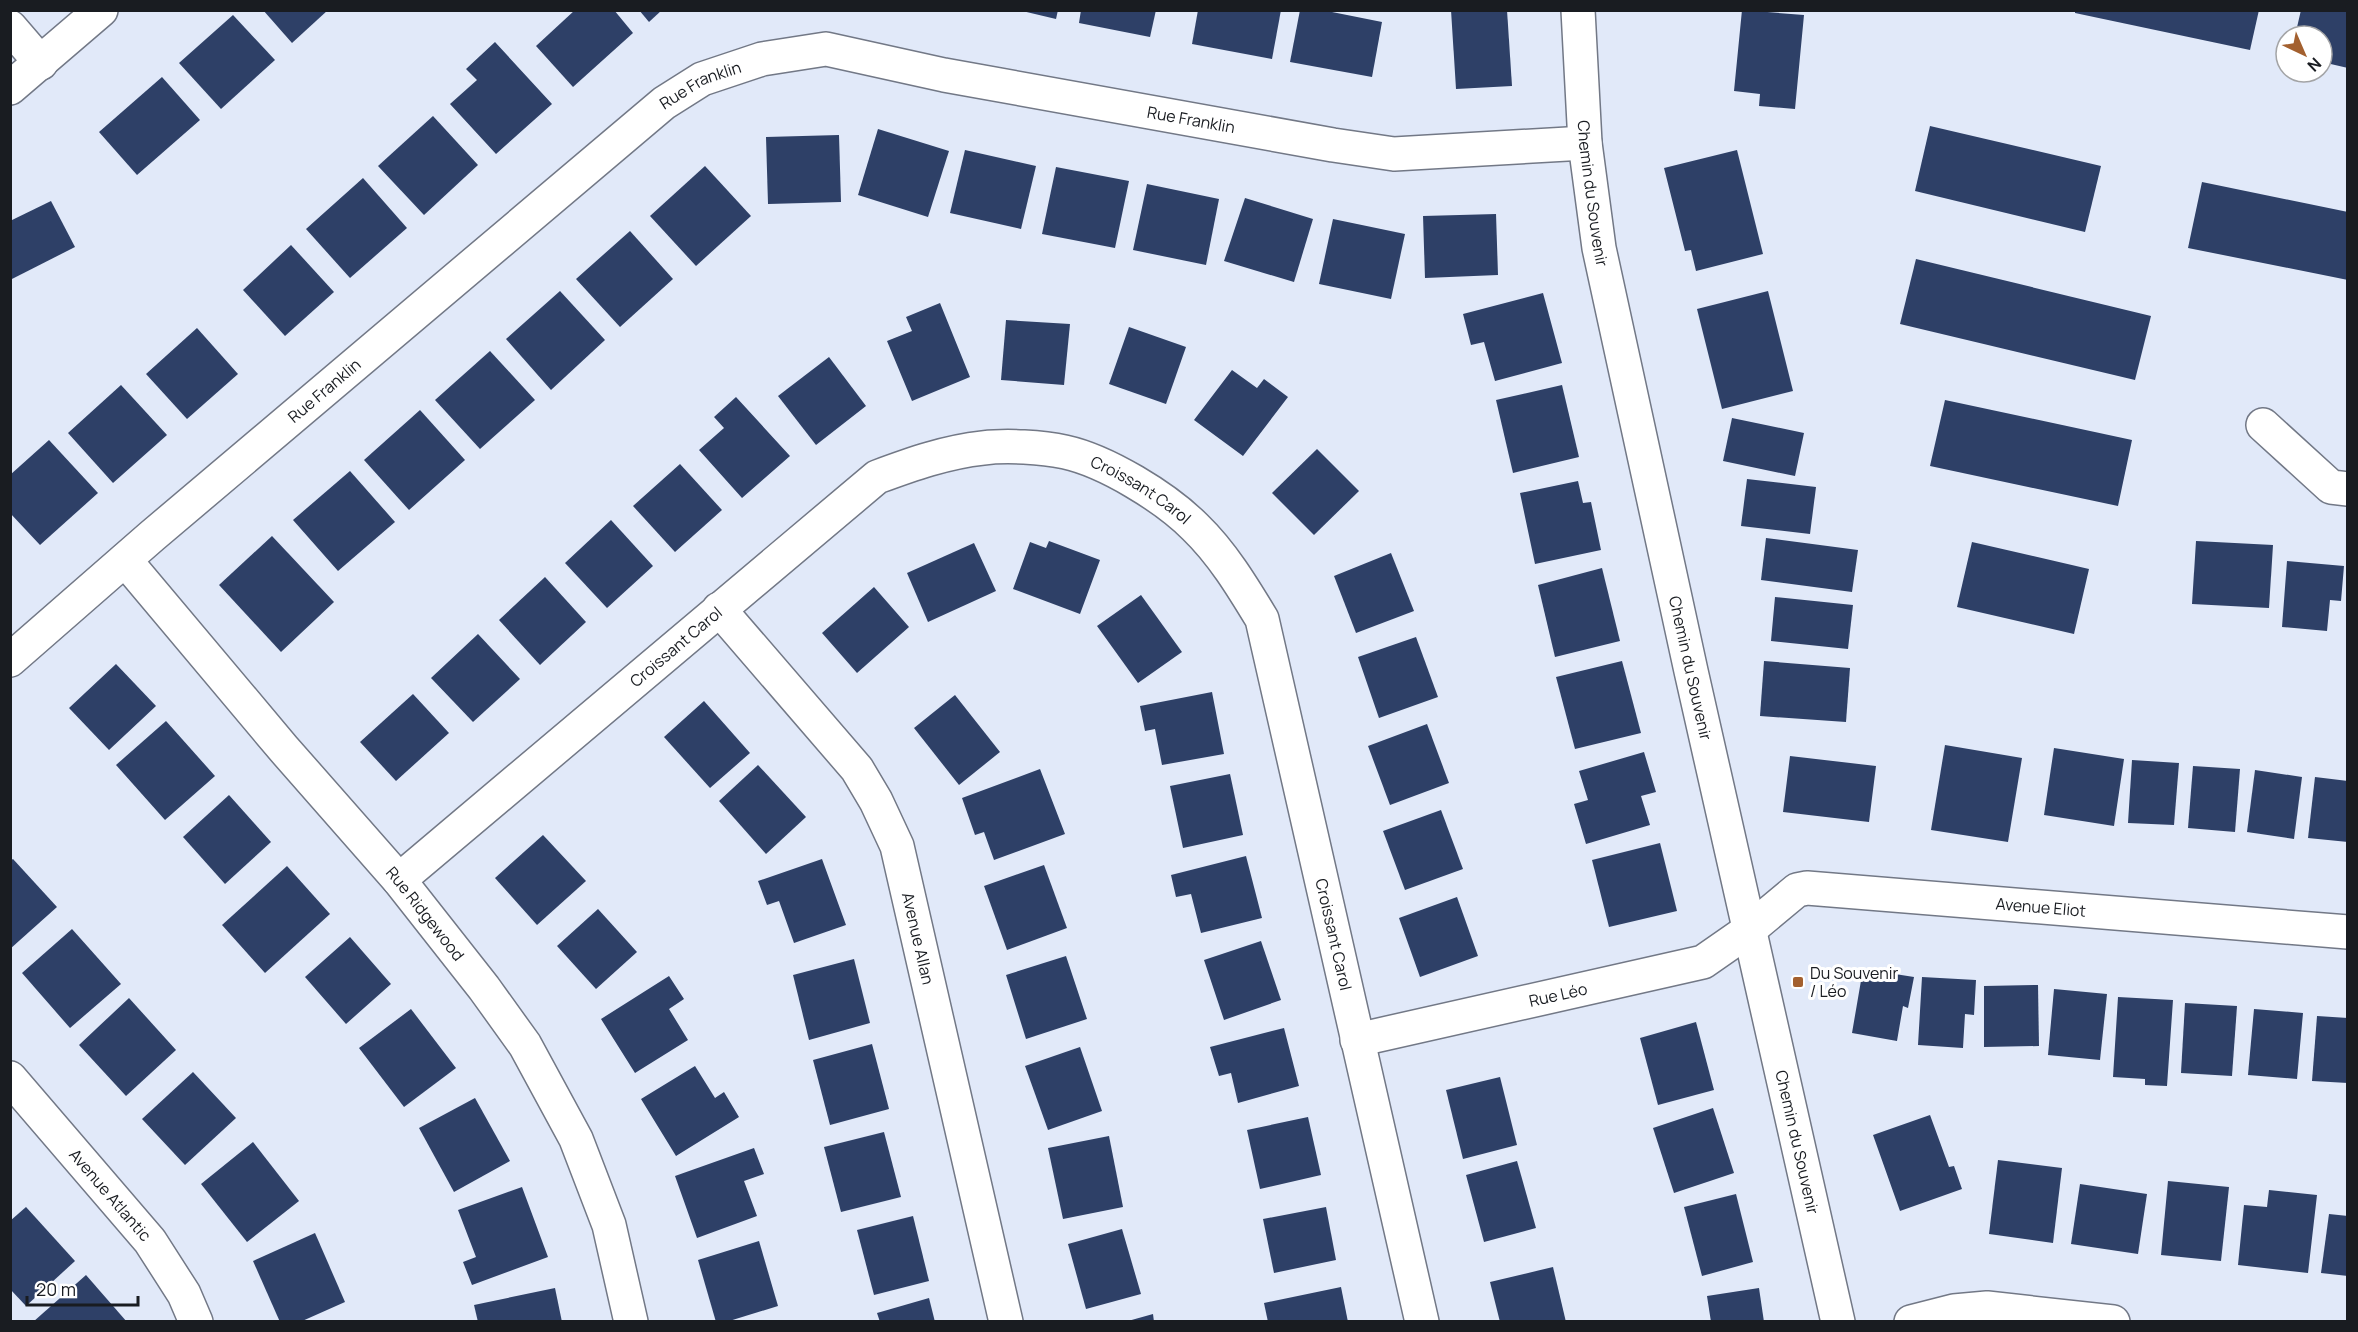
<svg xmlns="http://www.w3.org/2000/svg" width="2358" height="1332" font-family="Manrope,sans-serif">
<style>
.building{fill:#2e4067}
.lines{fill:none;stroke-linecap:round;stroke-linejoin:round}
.minor-casing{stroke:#727886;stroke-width:36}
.minor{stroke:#fff;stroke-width:33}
.poi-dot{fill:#a3602f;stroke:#fff;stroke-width:2}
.labels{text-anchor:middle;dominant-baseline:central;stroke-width:6;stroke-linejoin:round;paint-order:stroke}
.street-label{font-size:16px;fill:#191c21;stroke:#fff}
.poi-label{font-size:16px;fill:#191c21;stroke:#fff;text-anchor:start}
</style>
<rect width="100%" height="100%" fill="#e1e9f9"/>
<!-- building -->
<g class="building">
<path d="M 263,10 L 328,10 L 292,43 Z"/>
<path d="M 575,10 L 614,10 L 633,33 L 573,87 L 536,46 Z"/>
<path d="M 639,10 L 662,10 L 649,22 Z"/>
<path d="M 1018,10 L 1058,10 L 1056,19 Z"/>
<path d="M 1081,10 L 1156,10 L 1150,37 L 1079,23 Z"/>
<path d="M 1198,10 L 1281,10 L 1272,59 L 1192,44 Z"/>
<path d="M 1300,10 L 1322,10 L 1382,22 L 1372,77 L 1290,62 Z"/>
<path d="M 1451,10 L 1507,10 L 1512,86 L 1456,89 Z"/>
<path d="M 1742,10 L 1804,15 L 1795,109 L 1759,106 L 1760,94 L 1734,91 Z"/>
<path d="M 2075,10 L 2259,10 L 2250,50 L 2075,13 Z"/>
<path d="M 2301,10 L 2348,10 L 2348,68 L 2322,62 L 2322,36 L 2295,36 Z"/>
<path d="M 233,15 L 275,60 L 221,109 L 179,63 Z"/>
<path d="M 495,42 L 552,104 L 496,154 L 450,104 L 477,80 L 466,69 Z"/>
<path d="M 162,77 L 200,120 L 137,175 L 99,132 Z"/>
<path d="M 433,116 L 478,165 L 424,215 L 378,166 Z"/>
<path d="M 1930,126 L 2101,166 L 2085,232 L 1915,191 Z"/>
<path d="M 878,129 L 949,151 L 928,217 L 858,195 Z"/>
<path d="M 839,135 L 841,202 L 768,204 L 766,137 Z"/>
<path d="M 965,150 L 1036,166 L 1021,229 L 950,213 Z"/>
<path d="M 1737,150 L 1763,254 L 1696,271 L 1691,250 L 1685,251 L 1664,168 Z"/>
<path d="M 705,166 L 751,216 L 696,266 L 650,216 Z"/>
<path d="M 1056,167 L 1129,181 L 1115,248 L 1042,234 Z"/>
<path d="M 363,178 L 407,228 L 350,278 L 306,229 Z"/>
<path d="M 2202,182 L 2348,212 L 2348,280 L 2188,248 Z"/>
<path d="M 1147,184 L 1219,199 L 1206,265 L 1133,250 Z"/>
<path d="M 1245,198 L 1313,219 L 1294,282 L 1224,261 Z"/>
<path d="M 51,201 L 75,247 L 10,280 L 10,221 Z"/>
<path d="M 1496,214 L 1498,275 L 1425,278 L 1423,216 Z"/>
<path d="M 1333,219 L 1405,234 L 1391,299 L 1319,284 Z"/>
<path d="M 630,231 L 673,279 L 620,327 L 576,279 Z"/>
<path d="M 291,245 L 334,292 L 285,336 L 243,290 Z"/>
<path d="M 1916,259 L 2151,316 L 2135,380 L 1900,324 Z"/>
<path d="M 560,291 L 605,340 L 551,390 L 506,339 Z"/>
<path d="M 1768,291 L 1793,391 L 1722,409 L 1697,309 Z"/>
<path d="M 1543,293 L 1562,363 L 1495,381 L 1484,342 L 1471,345 L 1463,314 Z"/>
<path d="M 940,303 L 970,377 L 912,401 L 887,341 L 912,331 L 906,317 Z"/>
<path d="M 1006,320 L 1070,324 L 1064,385 L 1001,380 Z"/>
<path d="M 1129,327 L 1186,347 L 1166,404 L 1109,384 Z"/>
<path d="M 197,328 L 238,374 L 187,419 L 146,374 Z"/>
<path d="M 490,351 L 535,400 L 480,449 L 435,400 Z"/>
<path d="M 829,357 L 866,406 L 816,445 L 778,396 Z"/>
<path d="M 1232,370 L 1257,388 L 1264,379 L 1288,397 L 1243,456 L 1194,420 Z"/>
<path d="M 121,385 L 167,435 L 113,483 L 68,433 Z"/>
<path d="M 1562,385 L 1579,457 L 1513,473 L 1496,400 Z"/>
<path d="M 736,397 L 790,456 L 742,498 L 699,450 L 724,428 L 714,417 Z"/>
<path d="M 1945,400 L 2132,440 L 2118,506 L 1930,466 Z"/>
<path d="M 420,410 L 465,460 L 409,510 L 364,460 Z"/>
<path d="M 1732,418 L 1804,433 L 1795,476 L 1723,461 Z"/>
<path d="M 49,440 L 98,493 L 40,545 L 10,513 L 10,475 Z"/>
<path d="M 1317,449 L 1359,491 L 1314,535 L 1272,493 Z"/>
<path d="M 680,464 L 722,510 L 675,552 L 633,506 Z"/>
<path d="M 350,471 L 395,522 L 338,571 L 293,520 Z"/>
<path d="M 1747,479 L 1816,487 L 1810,534 L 1741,526 Z"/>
<path d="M 1578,481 L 1583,503 L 1591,502 L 1601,550 L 1535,564 L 1520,493 Z"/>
<path d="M 611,520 L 653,566 L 607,608 L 565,563 Z"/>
<path d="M 272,536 L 334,602 L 281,652 L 219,585 Z"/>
<path d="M 1766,538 L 1858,550 L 1852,592 L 1761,580 Z"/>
<path d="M 1049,541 L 1100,560 L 1080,614 L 1013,589 L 1030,542 L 1046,548 Z"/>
<path d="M 2196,541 L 2273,545 L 2269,608 L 2192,604 Z"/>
<path d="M 1972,542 L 2089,569 L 2074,634 L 1957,607 Z"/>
<path d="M 974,543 L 996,591 L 928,622 L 907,573 Z"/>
<path d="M 1391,553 L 1414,611 L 1356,633 L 1334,576 Z"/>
<path d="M 2287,561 L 2344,566 L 2341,601 L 2330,600 L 2327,631 L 2282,627 Z"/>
<path d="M 1602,568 L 1620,641 L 1555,657 L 1538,585 Z"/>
<path d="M 545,577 L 586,622 L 540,665 L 499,620 Z"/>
<path d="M 874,587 L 909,627 L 857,673 L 822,633 Z"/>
<path d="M 1141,595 L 1182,652 L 1138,683 L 1097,626 Z"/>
<path d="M 1775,597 L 1853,605 L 1848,649 L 1771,641 Z"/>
<path d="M 478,634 L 520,679 L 473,722 L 431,678 Z"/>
<path d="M 1416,637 L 1438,697 L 1379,718 L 1358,657 Z"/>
<path d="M 1622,661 L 1641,733 L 1575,749 L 1556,677 Z"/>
<path d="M 1764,661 L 1850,668 L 1846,722 L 1760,716 Z"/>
<path d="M 116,664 L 156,706 L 109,750 L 69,708 Z"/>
<path d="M 1212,692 L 1224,754 L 1162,765 L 1155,729 L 1145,731 L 1140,706 Z"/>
<path d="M 413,694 L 449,733 L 396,781 L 360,742 Z"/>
<path d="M 955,695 L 1000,752 L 959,785 L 914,728 Z"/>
<path d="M 704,701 L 750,753 L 710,788 L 664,737 Z"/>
<path d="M 166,721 L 215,776 L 165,820 L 116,765 Z"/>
<path d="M 1427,724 L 1449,783 L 1390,805 L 1368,746 Z"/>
<path d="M 1945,745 L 2022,758 L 2008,842 L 1931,830 Z"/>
<path d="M 2054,748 L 2124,759 L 2114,826 L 2044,815 Z"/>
<path d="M 1644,752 L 1656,792 L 1641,796 L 1650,825 L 1586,844 L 1574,804 L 1588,800 L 1579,771 Z"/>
<path d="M 1790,756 L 1876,766 L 1869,822 L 1783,812 Z"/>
<path d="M 2132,760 L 2179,763 L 2174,825 L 2128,823 Z"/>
<path d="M 758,765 L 806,817 L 766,854 L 719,801 Z"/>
<path d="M 2193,766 L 2240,769 L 2235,832 L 2188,828 Z"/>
<path d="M 1040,769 L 1065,834 L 994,860 L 984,832 L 975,835 L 962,798 Z"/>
<path d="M 2255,770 L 2302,777 L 2294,839 L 2247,832 Z"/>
<path d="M 1230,774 L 1243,835 L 1183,848 L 1170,786 Z"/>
<path d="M 2315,777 L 2348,781 L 2348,842 L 2308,838 Z"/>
<path d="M 229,795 L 271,842 L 225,884 L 183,837 Z"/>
<path d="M 1441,810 L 1463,869 L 1405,890 L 1383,831 Z"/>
<path d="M 543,835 L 586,881 L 537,925 L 495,878 Z"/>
<path d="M 1660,843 L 1677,911 L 1609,927 L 1592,860 Z"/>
<path d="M 1246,856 L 1262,918 L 1201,933 L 1191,894 L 1176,897 L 1171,875 Z"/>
<path d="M 13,859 L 57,907 L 10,949 L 10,861 Z"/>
<path d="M 822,859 L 846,925 L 794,943 L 779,901 L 767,905 L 758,881 Z"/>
<path d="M 1044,865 L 1067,928 L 1007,950 L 984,886 Z"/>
<path d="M 287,866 L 330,914 L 265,973 L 222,925 Z"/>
<path d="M 1457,897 L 1478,956 L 1420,977 L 1399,918 Z"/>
<path d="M 598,909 L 637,952 L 596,989 L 557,946 Z"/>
<path d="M 72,929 L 121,984 L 70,1028 L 22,973 Z"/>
<path d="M 350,937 L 391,984 L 346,1024 L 305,977 Z"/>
<path d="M 1261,941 L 1281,1000 L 1224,1020 L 1204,960 Z"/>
<path d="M 1066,956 L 1087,1019 L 1026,1039 L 1006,975 Z"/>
<path d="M 854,959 L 870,1023 L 809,1040 L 793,975 Z"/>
<path d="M 1863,969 L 1914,977 L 1908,1008 L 1903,1006 L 1897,1041 L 1852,1033 Z"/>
<path d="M 669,976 L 684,999 L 669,1009 L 688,1040 L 635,1073 L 601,1019 Z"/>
<path d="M 1922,977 L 1976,980 L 1974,1015 L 1965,1014 L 1963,1048 L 1918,1045 Z"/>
<path d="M 2038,985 L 2039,1046 L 1984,1047 L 1984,986 Z"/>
<path d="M 2054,989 L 2107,994 L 2100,1060 L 2048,1055 Z"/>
<path d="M 2118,997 L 2173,1000 L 2167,1086 L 2145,1085 L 2145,1079 L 2113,1077 Z"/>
<path d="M 129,998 L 176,1050 L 126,1096 L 79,1045 Z"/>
<path d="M 2185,1003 L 2237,1006 L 2232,1076 L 2181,1073 Z"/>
<path d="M 411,1009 L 456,1068 L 404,1107 L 359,1048 Z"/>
<path d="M 2254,1009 L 2303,1013 L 2297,1079 L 2248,1075 Z"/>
<path d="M 2317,1016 L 2348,1018 L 2348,1083 L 2312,1081 Z"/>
<path d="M 1696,1022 L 1714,1090 L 1658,1105 L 1640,1038 Z"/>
<path d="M 1284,1028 L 1299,1086 L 1238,1103 L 1231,1073 L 1219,1076 L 1210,1047 Z"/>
<path d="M 872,1044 L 889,1109 L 830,1125 L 813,1060 Z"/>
<path d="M 1080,1047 L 1102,1111 L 1048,1130 L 1025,1066 Z"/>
<path d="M 695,1066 L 715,1098 L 724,1092 L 739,1117 L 676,1156 L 641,1099 Z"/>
<path d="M 193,1072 L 236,1118 L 185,1165 L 142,1119 Z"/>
<path d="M 1500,1077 L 1517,1145 L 1463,1159 L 1446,1090 Z"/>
<path d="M 475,1098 L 510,1161 L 454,1192 L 419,1128 Z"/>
<path d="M 1713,1108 L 1734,1173 L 1674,1193 L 1653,1128 Z"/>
<path d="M 1930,1115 L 1949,1167 L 1954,1166 L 1962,1189 L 1900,1211 L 1873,1135 Z"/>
<path d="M 1308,1117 L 1321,1175 L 1260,1189 L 1247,1130 Z"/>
<path d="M 884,1132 L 901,1197 L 841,1212 L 824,1147 Z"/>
<path d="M 1109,1136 L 1123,1207 L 1063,1219 L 1048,1148 Z"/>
<path d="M 253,1142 L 299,1201 L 247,1242 L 201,1184 Z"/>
<path d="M 754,1148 L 764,1174 L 744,1181 L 757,1216 L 697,1238 L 675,1176 Z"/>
<path d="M 1998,1160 L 2062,1168 L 2053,1243 L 1989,1234 Z"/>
<path d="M 1517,1161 L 1536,1228 L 1484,1242 L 1466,1175 Z"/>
<path d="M 2168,1181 L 2229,1187 L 2221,1261 L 2161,1255 Z"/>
<path d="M 2080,1184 L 2147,1194 L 2138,1254 L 2071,1244 Z"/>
<path d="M 522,1187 L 548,1257 L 472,1285 L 463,1262 L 476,1257 L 458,1210 Z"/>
<path d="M 2269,1190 L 2317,1195 L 2308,1273 L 2238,1265 L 2244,1205 L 2267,1207 Z"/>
<path d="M 1736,1194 L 1753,1262 L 1702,1276 L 1684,1207 Z"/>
<path d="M 26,1207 L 75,1261 L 26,1306 L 10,1289 L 10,1221 Z"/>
<path d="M 1326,1207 L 1336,1260 L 1274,1273 L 1263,1219 Z"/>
<path d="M 2329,1214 L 2348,1216 L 2348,1276 L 2321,1273 Z"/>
<path d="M 913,1216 L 929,1281 L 874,1295 L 857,1230 Z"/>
<path d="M 1122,1229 L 1141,1294 L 1086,1309 L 1068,1244 Z"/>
<path d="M 315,1233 L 345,1302 L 300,1322 L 280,1322 L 253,1261 Z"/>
<path d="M 759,1241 L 778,1306 L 726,1322 L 716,1322 L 698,1260 Z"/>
<path d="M 1553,1267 L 1566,1322 L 1500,1322 L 1490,1282 Z"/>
<path d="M 86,1275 L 127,1322 L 33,1322 Z"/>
<path d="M 1341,1287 L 1348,1322 L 1268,1322 L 1264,1303 Z"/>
<path d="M 555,1288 L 562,1322 L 478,1322 L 474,1305 Z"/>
<path d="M 1759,1288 L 1764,1322 L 1711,1322 L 1707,1296 Z"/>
<path d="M 929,1298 L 935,1322 L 880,1322 L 877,1313 Z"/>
<path d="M 1153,1314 L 1154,1322 L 1128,1322 L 1128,1321 Z"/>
</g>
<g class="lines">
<!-- minor casing -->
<g class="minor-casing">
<g id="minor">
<path id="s1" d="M 1578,10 L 1585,143 L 1599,248 L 1691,671 L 1838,1322"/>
<path d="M 10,27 L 41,63"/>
<path d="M 10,88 L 101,10"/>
<path d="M 2263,425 L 2331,487 L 2348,489"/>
<path id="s2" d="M 125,560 L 283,748 L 399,880 L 484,988 L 525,1045 L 576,1139 L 609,1225 L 631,1322"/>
<path id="s3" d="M 719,609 L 857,769 L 876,801 L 897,846 L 1006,1322"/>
<path id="s4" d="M 10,660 L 152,536 L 664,103 L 702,79 L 762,59 L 826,49 L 944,75 L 1333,145 L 1394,154 L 1585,143"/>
<path id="s5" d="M 399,880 L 877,477 C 912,464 946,452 983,448 C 1006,445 1042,447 1065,452 C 1106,461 1165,497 1195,527 C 1222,553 1242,586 1262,619 L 1422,1322"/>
<path id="s6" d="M 1357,1040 L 1703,962 L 1749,930 L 1797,890 L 1807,888 L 2348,932"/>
<path id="s7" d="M 10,1078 L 150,1241 L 184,1294 L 196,1322"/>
<path d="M 1911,1322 L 1954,1311 L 1987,1308 L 2113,1322"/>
</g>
</g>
<!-- minor -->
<use href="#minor" class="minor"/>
</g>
<!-- markers -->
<rect class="poi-dot" x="1792" y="976" width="12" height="12" rx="3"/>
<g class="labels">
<!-- street labels -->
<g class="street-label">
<text stroke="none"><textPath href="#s4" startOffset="900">Rue Franklin</textPath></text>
<text stroke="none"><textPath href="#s4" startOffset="1404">Rue Franklin</textPath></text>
<text stroke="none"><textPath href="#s1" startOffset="184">Chemin du Souvenir</textPath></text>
<text stroke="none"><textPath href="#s4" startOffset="414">Rue Franklin</textPath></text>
<text stroke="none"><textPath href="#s5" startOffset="903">Croissant Carol</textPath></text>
<text stroke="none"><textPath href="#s5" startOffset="362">Croissant Carol</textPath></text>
<text stroke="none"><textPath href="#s1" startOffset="669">Chemin du Souvenir</textPath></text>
<text stroke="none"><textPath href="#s6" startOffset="718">Avenue Eliot</textPath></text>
<text stroke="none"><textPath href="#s2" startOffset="464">Rue Ridgewood</textPath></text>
<text stroke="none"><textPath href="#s5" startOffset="1407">Croissant Carol</textPath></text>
<text stroke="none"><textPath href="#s3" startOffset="393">Avenue Allan</textPath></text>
<text stroke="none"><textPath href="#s6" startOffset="206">Rue Léo</textPath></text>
<text stroke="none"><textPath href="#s1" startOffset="1155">Chemin du Souvenir</textPath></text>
<text stroke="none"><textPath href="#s7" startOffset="154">Avenue Atlantic</textPath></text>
</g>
<!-- poi labels -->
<g class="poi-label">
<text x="1810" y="973">Du Souvenir<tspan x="1810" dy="18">/ Léo</tspan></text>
</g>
</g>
<!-- border -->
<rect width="2358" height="1332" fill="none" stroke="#191c21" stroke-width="24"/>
<!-- north arrow -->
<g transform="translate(2304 54) rotate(136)"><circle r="28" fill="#ffffff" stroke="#a3a4a6" stroke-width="1.5"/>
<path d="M0-4.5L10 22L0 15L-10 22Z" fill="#a3602f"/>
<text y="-9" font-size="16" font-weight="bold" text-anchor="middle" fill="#191c21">N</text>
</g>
<!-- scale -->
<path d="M27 1296v9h111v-9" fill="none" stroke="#191c21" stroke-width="3"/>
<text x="36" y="1296" font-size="18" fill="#191c21" stroke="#ffffff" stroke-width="4.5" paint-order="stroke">20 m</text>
</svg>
